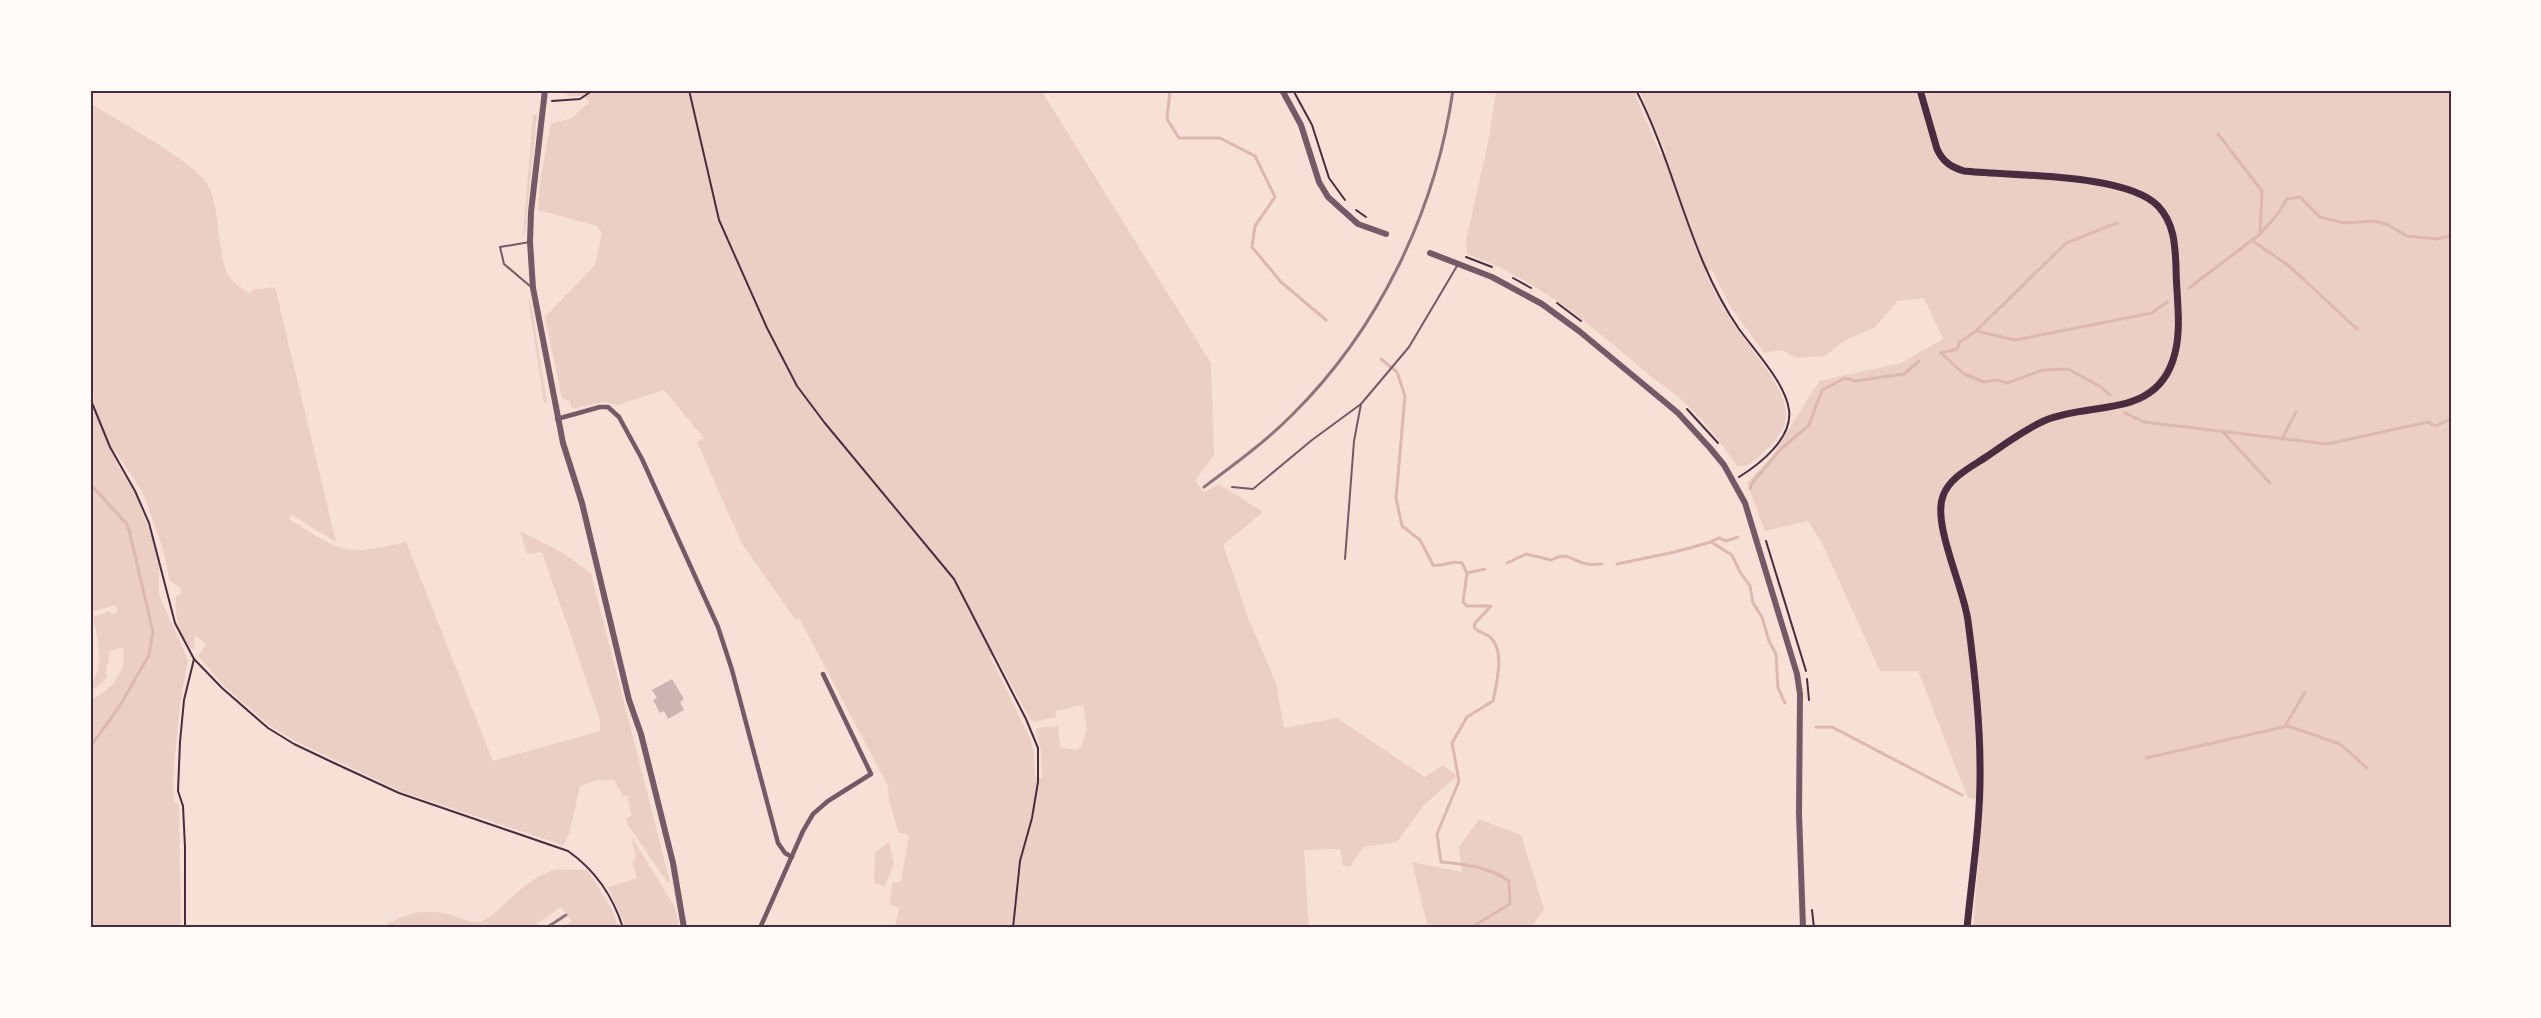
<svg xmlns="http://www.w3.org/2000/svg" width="2541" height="1018" font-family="'DM Sans',sans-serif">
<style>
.green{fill:#ebcfc5;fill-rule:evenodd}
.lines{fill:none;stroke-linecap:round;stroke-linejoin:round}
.stream{stroke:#dcb8b0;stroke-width:3}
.building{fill:#ccb4b1}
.path{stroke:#4a2c40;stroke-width:2}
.service{stroke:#755966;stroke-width:2}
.minor{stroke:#755966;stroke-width:4.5}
.tertiary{stroke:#755966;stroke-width:6}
.secondary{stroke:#4a2c40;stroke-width:7}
.rail{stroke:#8f747c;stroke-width:3}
.neatline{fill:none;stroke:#4a2c40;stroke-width:2}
</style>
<rect width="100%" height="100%" fill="#f7e1d7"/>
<!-- green -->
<g class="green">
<path d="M 560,90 L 1041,90 L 1211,363 L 1214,455 L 1195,481 L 1204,492 L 1219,484 L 1263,512 L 1223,545 L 1249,620 L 1276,683 L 1284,728 L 1337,718 L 1425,777 L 1443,765 L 1457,776 L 1424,805 L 1397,842 L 1363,847 L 1350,867 L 1343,866 L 1340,849 L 1304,850 L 1309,928 L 895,928 L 899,908 L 890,905 L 892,883 L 901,882 L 909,835 L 898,832 L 889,800 L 888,786 L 799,618 L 795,619 L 742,544 L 697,442 L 704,438 L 664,390 L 618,405 L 603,402 L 572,409 L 570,401 L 562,398 L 545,317 L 595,265 L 602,233 L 597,226 L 538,210 L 541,175 L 551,124 L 572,118 L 589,102 L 582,96 L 569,96 ZM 995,654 L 1029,718 L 1034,722 L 1056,717 L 1055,711 L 1083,705 L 1087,729 L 1081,747 L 1076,750 L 1060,747 L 1058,726 L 1037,728 L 1036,732 L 1041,750 L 1042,778 L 1035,776 L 1034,754 L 1031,740 L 990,656 Z"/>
<path d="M 1496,90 L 1633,90 L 1661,155 L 1666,153 L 1639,90 L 2451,90 L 2451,928 L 1973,928 L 1983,800 L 1968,798 L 1918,671 L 1880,671 L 1822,543 L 1808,521 L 1765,531 L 1747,483 L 1772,456 L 1819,381 L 1901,363 L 1943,339 L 1924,298 L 1898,301 L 1875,327 L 1844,341 L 1825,356 L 1796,358 L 1782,350 L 1764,353 L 1730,306 L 1712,270 L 1705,272 C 1713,290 1723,309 1734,325 C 1748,346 1789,391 1786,416 C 1784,437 1763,454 1747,466 L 1737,466 C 1720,441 1702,417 1678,397 C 1666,387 1653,379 1642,369 C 1588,323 1535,278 1467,254 L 1466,240 L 1488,143 Z"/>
<path d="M 90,103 C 116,120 197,162 209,187 C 221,213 217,267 233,281 C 238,286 245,290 251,294 L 252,290 L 275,287 L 336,542 L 292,515 L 289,519 C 343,553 343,556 406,542 L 493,761 L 600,731 L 600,720 L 542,552 L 527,554 L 520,531 L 563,553 L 591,573 L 670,882 L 667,882 L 628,825 L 626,818 L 632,816 L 627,795 L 623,796 L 614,780 L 598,780 L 580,786 L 569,834 L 563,845 L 400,791 L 295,741 L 269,725 L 224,686 L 198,656 L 206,644 L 195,635 L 194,650 C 181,644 173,611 176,596 L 182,593 L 180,588 L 170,581 L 162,546 L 143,493 L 114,449 L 117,464 L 135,493 L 152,538 L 159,568 L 159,595 L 188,660 L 180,704 L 173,778 L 174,802 L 179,805 L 181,928 L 90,928 L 90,699 C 110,694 130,667 122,647 L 110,651 L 106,674 L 108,675 L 103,682 L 90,692 C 90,683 96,678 98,670 C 102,652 96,634 93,617 L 110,611 L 111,615 L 118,612 L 116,605 L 95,611 L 90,608 L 90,396 L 95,402 L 90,379 Z"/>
<path d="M 533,114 L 537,114 L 525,232 L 523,236 Z"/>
<path d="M 528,298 L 531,303 L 547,402 L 544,403 Z"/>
<path d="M 1479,819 L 1521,835 L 1544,909 L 1531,928 L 1428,928 L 1412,862 L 1462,872 L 1459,847 Z"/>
<path d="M 631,836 L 675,907 L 679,928 L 626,928 L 608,887 L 637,878 L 632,861 L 636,859 Z"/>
<path d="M 889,842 L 894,864 L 885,886 L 874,883 L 875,852 Z"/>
<path d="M 557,869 L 587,870 L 612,909 L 619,928 L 561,928 L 572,921 L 561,907 L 531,928 L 381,928 C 404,913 427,907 455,916 C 464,919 473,925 482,921 C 489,918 495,913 500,908 C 518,892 534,875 557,869 Z"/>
</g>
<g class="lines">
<!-- stream -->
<g class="stream">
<path d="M 1170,90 L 1167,119 L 1179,138 L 1220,138 L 1255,156 L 1275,197 L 1255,226 L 1252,247 L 1281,282 L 1326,320"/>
<path d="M 2260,234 L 2276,216 L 2287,199 L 2300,197 L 2320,217 L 2344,223 L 2375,221 L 2388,225 L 2407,236 L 2436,239 L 2451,236"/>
<path d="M 2251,240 L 2288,265 L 2357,329"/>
<path d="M 2189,288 L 2260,234 L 2262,191 L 2218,134"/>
<path d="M 1976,331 L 2066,243 L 2117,223"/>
<path d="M 1941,353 L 1957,349 L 1960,342 L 1976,331 L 2015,340 L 2152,313 L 2167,302"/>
<path d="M 1941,353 L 1964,374 L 1984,382 L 1997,380 L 2007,383 L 2043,370 L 2068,369 L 2101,387 L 2110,395"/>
<path d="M 1381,359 L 1397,372 L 1405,396 L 1396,498 L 1402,526 L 1420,540 L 1433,565 C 1444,567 1451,560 1462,563 L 1467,573 L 1463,602 L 1467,606 L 1491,606 L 1475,623 L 1474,627 C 1478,633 1484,632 1490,637 C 1506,651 1496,684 1493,701 L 1467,717 L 1452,743 L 1459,781 L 1437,834 L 1441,862 C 1466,864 1489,867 1509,881 L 1510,904 L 1470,928"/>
<path d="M 2125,413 L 2144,422 L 2327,444 L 2428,422 L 2435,426 L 2451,419"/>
<path d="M 2223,432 L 2270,483"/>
<path d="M 2282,439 L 2296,412"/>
<path d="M 90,484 L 126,523 L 129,530 L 153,632 L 149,655 L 119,707 L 90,747"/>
<path d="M 1750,489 L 1752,483 L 1780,450 L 1809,425 L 1822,390 L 1845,378 L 1855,381 L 1904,374 L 1919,361"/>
<path d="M 1712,541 L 1719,538 L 1726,541 L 1738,537"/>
<path d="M 1507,563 L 1526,554 L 1551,560 C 1569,551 1571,561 1587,564 C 1592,565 1598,564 1602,564"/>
<path d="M 1617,564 L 1675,552 L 1711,542 L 1732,555 L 1740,572 L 1750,586 L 1753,603 L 1762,617 L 1769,641 L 1776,654 L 1778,688 L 1785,703"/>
<path d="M 1467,573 L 1485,569"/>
<path d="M 2285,726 L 2305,692"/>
<path d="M 1816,727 L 1832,727 L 1962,795"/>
<path d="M 2146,758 L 2288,726 L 2340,744 L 2367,768"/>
</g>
</g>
<!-- building -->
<path class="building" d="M 672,679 L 684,699 L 680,702 L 684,710 L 668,719 L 664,711 L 660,713 L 653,700 L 657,698 L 652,690 Z"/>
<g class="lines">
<!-- path -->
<g class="path">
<path d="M 689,90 L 719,220 L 767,328 L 797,386 L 824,422 L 954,579 L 1026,719 L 1038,748 L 1038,782 L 1032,818 L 1020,861 L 1013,928"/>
<path d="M 1293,90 L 1312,125 L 1329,178 L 1345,200"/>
<path d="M 1636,90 C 1676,167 1689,257 1739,329 C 1755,351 1786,384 1789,410 C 1793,438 1760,464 1739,477"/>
<path d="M 552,101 L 580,99 L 593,90"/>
<path d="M 1356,210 L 1366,217"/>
<path d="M 1466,257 L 1492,267"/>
<path d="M 1513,278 L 1531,288"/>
<path d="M 1557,303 L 1581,321"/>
<path d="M 90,398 L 110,447 L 135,491 L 149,523 L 175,623 L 194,659 L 222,688 L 268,728 L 294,744 L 334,763 L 399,793 L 568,851 C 595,870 613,896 623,928"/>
<path d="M 1687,409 L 1718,443"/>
<path d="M 1766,541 L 1806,671"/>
<path d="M 1807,679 L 1809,700"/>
<path d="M 1812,910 L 1814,928"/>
<path d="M 185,928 L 185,847 L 183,806 L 178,791 L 180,742 L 184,700 L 194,659"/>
</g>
<!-- service -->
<g class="service">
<path d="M 530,242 L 500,247 L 504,264 L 530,286"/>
<path d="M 1232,487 L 1253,489 L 1312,440 L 1361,404"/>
<path d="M 1345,559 L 1354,441 L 1361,404 L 1409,347 L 1457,266"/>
</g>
<!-- minor -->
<g class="minor">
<path d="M 557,419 L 600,407 L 608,407 L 619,417 L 642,459 L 718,627 L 732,670 L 778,843 L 785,853 L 792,857"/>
<path d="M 760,928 L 803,831 L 813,814 L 828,801 L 871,774 L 823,674"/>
</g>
<!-- tertiary -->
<g class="tertiary">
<path d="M 545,90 L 531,212 L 530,242 L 533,288 L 563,443 L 582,503 L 629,700 L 641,734 L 673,863 L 684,928"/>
<path d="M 1282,90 L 1301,125 L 1319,182 L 1328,197 L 1358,224 L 1386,234"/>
<path d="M 1430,253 L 1492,277 L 1542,304 L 1579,331 L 1660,398 L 1678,413 L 1710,448 L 1724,465 L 1745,503 L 1797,674 L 1800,694 L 1799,813 L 1803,928"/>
</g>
<!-- secondary -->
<path class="secondary" d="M 1920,90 L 1937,149 C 1943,162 1951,167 1964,171 C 2011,176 2126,173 2158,206 C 2174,223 2175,244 2176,266 C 2176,294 2182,326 2175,353 C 2159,419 2094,401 2046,420 C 2025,429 2005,444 1986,457 C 1971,467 1949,478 1943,496 C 1932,524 1964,588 1968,621 C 1974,666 1980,722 1980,766 C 1981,820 1972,875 1967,928"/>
<!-- rail -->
<g class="rail">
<path d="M 1204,487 C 1235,464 1265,442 1292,415 C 1379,329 1436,210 1453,90"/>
<path d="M 546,928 L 566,915"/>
</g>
</g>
<!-- border -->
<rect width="2541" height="1018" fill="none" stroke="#fffaf5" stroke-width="183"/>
<rect x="92" y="92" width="2358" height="834" class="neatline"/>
</svg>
